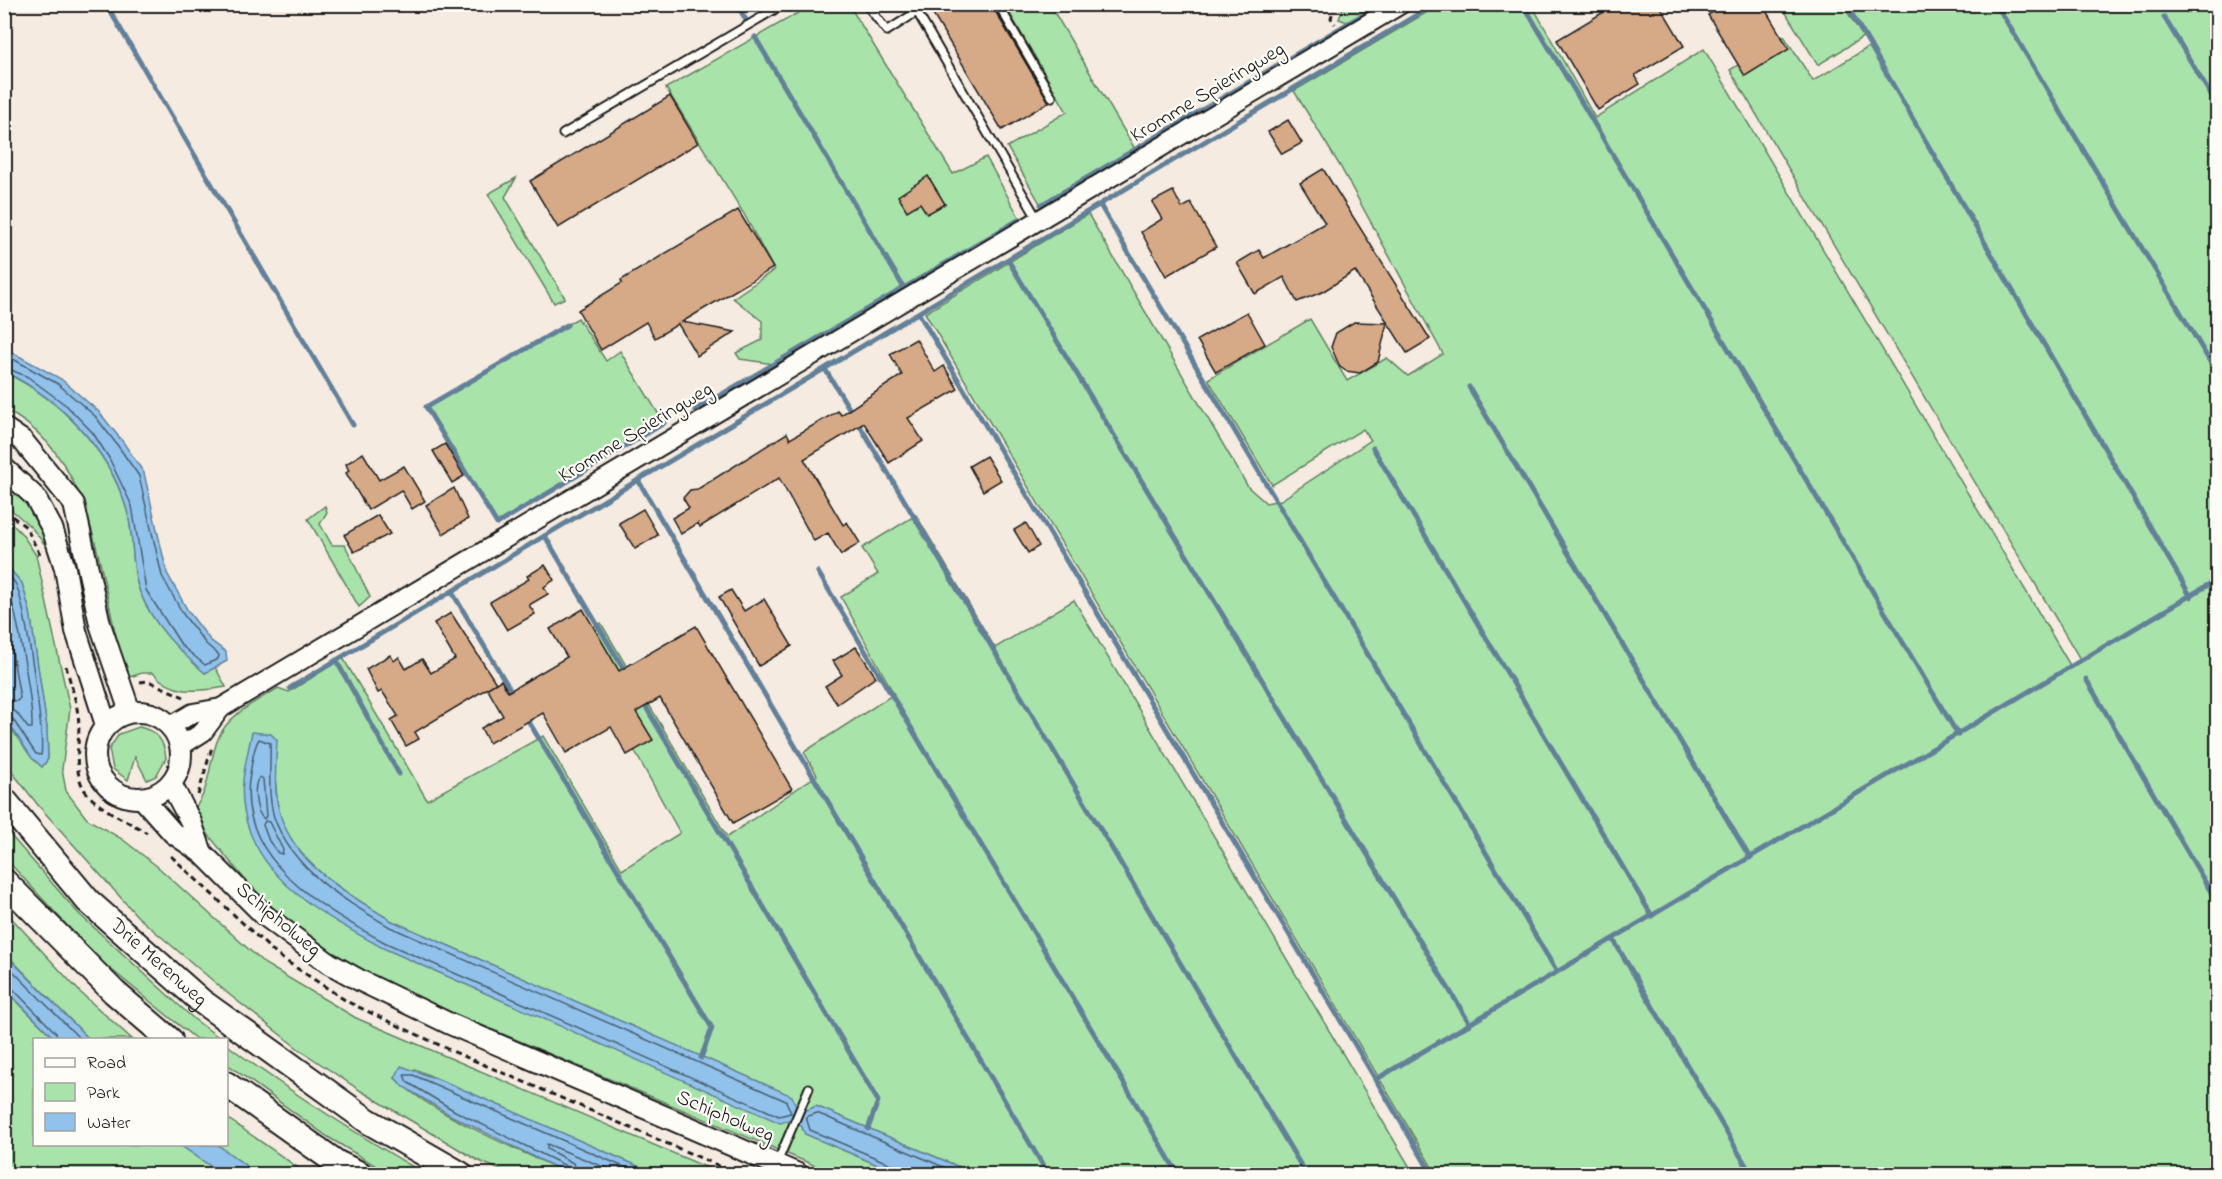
<svg xmlns="http://www.w3.org/2000/svg" width="2222" height="1179" font-family="'Indie Flower',sans-serif">
<style>
.green{fill:#a8e4a9;stroke:#628062;stroke-width:1.5}
.water{fill:#90c2ec;stroke:#628099;stroke-width:1.5}
.lines{fill:none;stroke-linecap:round;stroke-linejoin:round}
.shore{stroke:#4a5e6f;stroke-width:1.5}
.stream{stroke:#628099;stroke-width:5}
.building{fill:#d6a987;stroke:#1c1c1c;stroke-width:1.5}
.service-casing{stroke:#1c1c1c;stroke-width:11}
.tertiary-casing{stroke:#1c1c1c;stroke-width:22}
.secondary-casing{stroke:#1c1c1c;stroke-width:24}
.trunk-casing{stroke:#1c1c1c;stroke-width:28}
.path{stroke:#1c1c1c;stroke-width:3;stroke-dasharray:6 4.5;stroke-linecap:butt}
.service{stroke:#fdfcf7;stroke-width:7}
.tertiary{stroke:#fdfcf7;stroke-width:18}
.secondary{stroke:#fdfcf7;stroke-width:20}
.trunk{stroke:#fdfcf7;stroke-width:24}
.labels{text-anchor:middle;dominant-baseline:central;stroke-width:4.5;stroke-linejoin:round;paint-order:stroke}
.street-label{font-size:21px;fill:#1c1c1c;stroke:#fdfcf7}
</style>
<rect width="100%" height="100%" fill="#f5ebe1"/>
<filter id="ink" filterUnits="userSpaceOnUse"><feTurbulence type="fractalNoise" baseFrequency=".0167" numOctaves="2"/><feDisplacementMap in="SourceGraphic" scale="12" xChannelSelector="R" yChannelSelector="G"/><feConvolveMatrix kernelMatrix="1 2 1 2 8 2 1 2 1" color-interpolation-filters="sRGB"/></filter>
<g filter="url(#ink)">
<!-- green -->
<g class="green">
<path d="M 812,5 L 849,5 L 953,174 L 986,157 L 1020,219 L 774,364 L 740,359 L 736,353 L 762,340 L 762,321 L 733,298 L 774,270 L 744,214 L 666,88 Z"/>
<path d="M 1005,5 L 1050,5 L 1135,149 L 1041,205 L 1007,147 L 1067,112 Z"/>
<path d="M 1344,5 L 1344,4 L 1378,5 L 1347,22 L 1339,19 Z"/>
<path d="M 1439,5 L 1532,5 L 1595,118 L 1704,49 L 2071,667 L 2080,659 L 1730,70 L 1784,36 L 1813,81 L 1872,45 L 1845,5 L 2217,5 L 2217,1174 L 1436,1174 L 925,313 L 1088,214 L 1248,487 L 1266,503 L 1281,500 L 1371,440 L 1363,429 L 1272,485 L 1208,379 L 1310,319 L 1347,381 L 1387,358 L 1408,376 L 1443,354 L 1340,166 L 1294,91 Z"/>
<path d="M 1781,5 L 1843,5 L 1863,37 L 1818,65 Z"/>
<path d="M 516,178 L 505,197 L 565,298 L 554,303 L 488,194 Z"/>
<path d="M 578,318 L 606,361 L 620,351 L 664,423 L 497,524 L 426,407 Z"/>
<path d="M 4,372 C 60,399 107,447 126,507 C 135,534 130,566 140,592 C 153,625 179,651 205,673 L 215,667 L 226,687 C 198,691 174,696 153,673 L 142,673 L 127,678 C 98,588 101,458 5,410 Z"/>
<path d="M 4,474 L 40,513 L 56,559 L 32,528 L 5,504 Z"/>
<path d="M 325,506 L 327,512 L 320,524 L 332,545 L 345,545 L 370,597 L 359,607 L 308,519 Z"/>
<path d="M 916,515 L 995,648 L 1074,600 L 1414,1174 L 976,1174 L 816,1106 L 808,1110 L 795,1106 L 791,1096 L 392,921 C 354,898 288,860 279,812 C 275,786 274,759 271,734 L 279,876 L 801,1125 L 805,1134 L 899,1174 L 835,1174 L 417,998 L 329,952 L 289,923 L 250,886 L 198,822 L 194,809 C 211,789 208,763 218,739 C 227,715 257,701 278,688 L 289,692 L 343,658 L 427,800 L 543,736 L 622,870 L 680,833 L 572,638 L 601,623 L 727,837 L 817,775 L 804,752 L 894,694 L 841,597 L 878,574 L 862,548 Z"/>
<path d="M 5,517 L 22,534 L 36,555 L 70,709 L 62,769 L 66,791 L 87,819 L 122,839 L 158,867 L 265,964 L 356,1018 L 722,1174 L 656,1174 L 415,1069 L 395,1078 C 432,1115 520,1150 569,1174 L 510,1174 L 477,1160 L 361,1091 L 300,1050 L 231,996 L 138,917 L 38,805 L 5,763 L 4,718 L 32,758 L 42,767 L 48,759 L 47,728 L 30,612 L 22,583 L 5,564 Z"/>
<path d="M 139,727 C 157,731 164,740 166,758 L 156,776 L 147,780 L 135,757 L 128,780 L 113,769 L 109,749 L 119,734 Z"/>
<path d="M 5,829 L 78,913 L 194,1019 L 221,1039 L 196,1039 L 96,957 L 5,858 Z"/>
<path d="M 4,910 L 81,993 L 132,1039 L 89,1039 L 5,953 Z"/>
<path d="M 4,989 L 55,1039 L 34,1040 L 34,1144 L 180,1145 L 222,1174 L 5,1174 Z"/>
<path d="M 226,1044 C 289,1092 357,1134 425,1174 L 389,1174 L 328,1137 L 227,1064 Z"/>
<path d="M 227,1118 L 307,1174 L 257,1174 L 218,1145 L 226,1144 Z"/>
</g>
<!-- water -->
<g class="water">
<path d="M 4,348 L 61,379 L 99,412 L 123,442 L 144,473 L 167,573 L 188,611 L 210,640 L 226,652 L 227,661 L 205,673 C 179,651 153,625 140,592 C 130,566 135,534 126,507 C 107,447 60,399 5,372 Z"/>
<path d="M 5,564 L 22,583 L 30,612 L 47,728 L 48,759 L 42,767 L 32,758 L 5,718 Z"/>
<path d="M 252,732 L 271,734 L 277,740 C 276,763 273,792 280,814 C 296,866 349,895 392,921 L 792,1096 L 796,1106 L 808,1110 L 816,1106 L 976,1174 L 899,1174 L 805,1134 L 801,1125 L 790,1120 L 780,1123 L 383,948 C 328,918 255,880 244,810 C 239,784 247,758 252,732 Z"/>
<path d="M 4,953 L 89,1039 L 55,1039 L 5,989 Z"/>
<path d="M 401,1066 L 448,1083 L 656,1174 L 569,1174 L 452,1116 L 404,1087 L 395,1078 Z"/>
<path d="M 180,1145 L 218,1145 L 257,1174 L 222,1174 Z"/>
</g>
<g class="lines">
<!-- shore -->
<g class="shore">
<path d="M 4,354 L 58,384 L 95,416 L 118,446 L 139,476 L 162,576 L 183,614 L 206,644 L 219,655 L 218,659 L 205,665 L 182,646 L 146,590 L 132,506 L 109,458 L 93,433 L 67,406 L 28,377 L 4,367"/>
<path d="M 4,571 C 8,575 14,580 16,585 C 25,603 45,736 41,755 L 36,754 L 12,718 L 4,716"/>
<path d="M 4,582 C 16,597 33,706 32,728 L 28,728 L 16,712 L 4,708"/>
<path d="M 4,605 L 20,698 L 17,701 L 4,699"/>
<path d="M 259,739 L 270,743 C 271,766 267,794 274,817 C 292,870 344,900 390,927 L 786,1101 L 791,1113 L 779,1116 L 386,943 C 325,910 234,859 250,774 C 252,764 253,748 259,739 Z"/>
<path d="M 260,777 L 263,779 L 266,816 L 264,819 C 255,812 252,784 260,777 Z"/>
<path d="M 265,821 L 269,822 L 283,850 L 282,854 L 278,853 L 269,841 L 263,825 Z"/>
<path d="M 4,962 L 81,1040"/>
<path d="M 4,985 L 11,987 L 56,1033 L 58,1040"/>
<path d="M 570,1174 L 566,1166 L 455,1111 L 407,1082 L 404,1075 L 413,1075 L 640,1174"/>
<path d="M 577,1174 L 573,1163 L 547,1149 L 547,1144 L 621,1174"/>
<path d="M 899,1174 L 895,1166 L 810,1130 L 806,1117 L 817,1113 L 960,1174"/>
</g>
<!-- stream -->
<g class="stream">
<path d="M 106,4 L 353,425"/>
<path d="M 737,4 L 747,22"/>
<path d="M 1523,4 L 1958,735"/>
<path d="M 1846,4 L 2191,597"/>
<path d="M 1996,4 L 2218,375"/>
<path d="M 2164,17 L 2218,107"/>
<path d="M 755,37 L 904,288 L 1020,219"/>
<path d="M 1041,205 L 1381,4"/>
<path d="M 1100,205 L 1557,972"/>
<path d="M 1008,260 L 1470,1024"/>
<path d="M 919,314 L 1432,1174"/>
<path d="M 567,325 L 426,407 L 497,524 L 664,423"/>
<path d="M 825,369 L 852,413"/>
<path d="M 1469,387 L 1750,858"/>
<path d="M 695,410 L 904,288"/>
<path d="M 857,421 L 1306,1174"/>
<path d="M 1373,448 L 1652,916"/>
<path d="M 638,480 L 1048,1174"/>
<path d="M 545,536 L 626,673"/>
<path d="M 818,572 L 1178,1174"/>
<path d="M 452,592 L 514,696"/>
<path d="M 336,660 L 399,774"/>
<path d="M 2086,679 L 2218,904"/>
<path d="M 290,688 L 1435,4"/>
<path d="M 643,702 L 878,1101 L 868,1129"/>
<path d="M 526,717 L 712,1028 L 701,1058"/>
<path d="M 1613,939 L 1751,1174"/>
<path d="M 1375,1080 L 2218,579"/>
</g>
</g>
<!-- building -->
<g class="building">
<path d="M 946,4 L 991,4 L 1049,102 L 1002,130 L 932,13 Z"/>
<path d="M 1617,4 L 1659,4 L 1684,46 L 1635,75 L 1640,84 L 1598,110 L 1557,40 Z"/>
<path d="M 1726,4 L 1762,4 L 1789,49 L 1745,76 L 1708,15 Z"/>
<path d="M 670,96 L 698,143 L 558,228 L 530,181 Z"/>
<path d="M 1288,120 L 1302,143 L 1282,154 L 1268,132 Z"/>
<path d="M 1323,169 L 1430,339 L 1407,353 L 1355,271 L 1322,292 L 1297,302 L 1284,277 L 1255,294 L 1237,263 L 1259,250 L 1264,258 L 1325,223 L 1300,183 Z"/>
<path d="M 928,176 L 945,204 L 927,214 L 920,203 L 907,211 L 898,196 Z"/>
<path d="M 1173,191 L 1182,208 L 1191,203 L 1216,247 L 1166,276 L 1141,232 L 1162,219 L 1152,202 Z"/>
<path d="M 738,210 L 773,268 L 682,322 L 735,332 L 697,356 L 678,324 L 655,338 L 646,322 L 601,350 L 578,310 L 622,283 L 621,280 Z"/>
<path d="M 1247,312 L 1265,344 L 1216,372 L 1197,340 Z"/>
<path d="M 1354,322 L 1387,323 L 1378,362 L 1360,373 L 1346,371 L 1340,367 L 1331,347 L 1336,333 Z"/>
<path d="M 916,339 L 935,372 L 944,366 L 958,389 L 908,418 L 923,441 L 889,463 L 864,423 L 804,459 L 843,525 L 847,522 L 860,543 L 841,555 L 828,533 L 814,541 L 779,478 L 700,527 L 698,523 L 681,534 L 672,518 L 689,508 L 683,498 L 690,490 L 698,489 L 787,433 L 790,439 L 838,411 L 841,415 L 902,375 L 890,354 Z"/>
<path d="M 445,444 L 464,476 L 452,483 L 433,451 Z"/>
<path d="M 363,453 L 379,480 L 404,466 L 425,501 L 412,509 L 401,490 L 368,510 L 346,473 L 349,471 L 346,464 Z"/>
<path d="M 986,456 L 1001,480 L 983,491 L 969,466 Z"/>
<path d="M 454,488 L 468,519 L 443,534 L 426,505 Z"/>
<path d="M 643,509 L 658,535 L 635,549 L 619,523 Z"/>
<path d="M 378,515 L 390,534 L 354,552 L 344,535 Z"/>
<path d="M 1026,523 L 1039,546 L 1028,553 L 1014,530 Z"/>
<path d="M 545,565 L 554,580 L 544,587 L 548,594 L 529,605 L 535,614 L 507,630 L 490,602 L 529,579 L 527,576 Z"/>
<path d="M 731,590 L 744,611 L 764,599 L 792,646 L 759,666 L 719,597 Z"/>
<path d="M 583,609 L 619,671 L 696,626 L 792,789 L 733,823 L 660,698 L 636,712 L 653,740 L 627,755 L 611,727 L 566,753 L 543,713 L 489,743 L 481,728 L 503,716 L 487,688 L 501,680 L 508,692 L 567,657 L 550,629 Z"/>
<path d="M 451,613 L 496,683 L 415,732 L 419,739 L 406,746 L 391,720 L 398,716 L 382,691 L 378,693 L 366,669 L 390,655 L 394,661 L 399,657 L 406,669 L 422,659 L 431,673 L 455,659 L 434,623 Z"/>
<path d="M 856,647 L 876,677 L 837,704 L 825,686 L 842,675 L 833,661 Z"/>
</g>
<g class="lines">
<!-- service casing -->
<g class="service-casing">
<g id="service">
<path d="M 866,4 L 887,31 L 929,4"/>
<path d="M 998,4 L 1052,97"/>
<path d="M 917,12 L 1038,220"/>
<path d="M 563,134 L 784,4"/>
<path d="M 777,1163 L 809,1088"/>
</g>
</g>
<!-- tertiary casing -->
<g class="tertiary-casing">
<g id="tertiary">
<path d="M 171,726 L 193,713 L 221,708 L 1401,4"/>
<path d="M 181,746 L 203,732 L 221,708"/>
</g>
</g>
<!-- secondary casing -->
<g class="secondary-casing">
<g id="secondary">
<path d="M 4,428 L 23,441 L 74,504 L 100,624 L 130,712"/>
<path d="M 4,468 L 35,497 L 52,528 L 65,568 L 76,631 L 106,725"/>
<circle cx="138" cy="755" r="43"/>
<path d="M 171,784 L 191,822 L 202,853"/>
<path d="M 143,799 L 173,833 L 202,853 L 264,915 L 327,962 L 361,981 L 448,1023 L 798,1174"/>
</g>
</g>
<!-- trunk casing -->
<g class="trunk-casing">
<g id="trunk">
<path id="s1" d="M 4,800 L 88,901 L 201,1001 L 368,1121 L 460,1174"/>
<path d="M 4,881 L 114,992 L 170,1040"/>
<path d="M 226,1084 L 337,1163 L 360,1174"/>
</g>
</g>
<!-- path -->
<g class="path">
<path d="M 1335,4 L 1331,18 L 1335,24"/>
<path d="M 4,510 L 26,527 L 40,555"/>
<path d="M 66,666 C 70,682 76,699 78,715 C 82,740 70,770 86,792 C 101,811 127,820 147,833"/>
<path d="M 140,682 L 148,681 L 184,697"/>
<path d="M 198,795 L 212,747"/>
<path d="M 171,856 L 277,955 L 348,1002 L 452,1051 L 738,1174"/>
</g>
<!-- service -->
<use href="#service" class="service"/>
<!-- tertiary -->
<use href="#tertiary" class="tertiary"/>
<!-- secondary -->
<use href="#secondary" class="secondary"/>
<!-- trunk -->
<use href="#trunk" class="trunk"/>
</g>
</g>
<g class="labels">
<!-- street labels -->
<g class="street-label">
<text transform="translate(1208 93) rotate(-31)">Kromme Spieringweg</text>
<text transform="translate(636 433) rotate(-31)">Kromme Spieringweg</text>
<text transform="translate(278 920) rotate(40)">Schipholweg</text>
<text stroke="none"><textPath href="#s1" startOffset="225">Drie Merenweg</textPath></text>
<text transform="translate(725 1117) rotate(23)">Schipholweg</text>
</g>
</g>
<!-- margin -->
<rect width="2222" height="1179" fill="none" stroke="#fdfcf7" stroke-width="24"/>
<rect x="12" y="12" width="2198" height="1155" fill="none" stroke="#1c1c1c" stroke-width="2" filter="url(#ink)"/>
<!-- legend -->
<rect x="33" y="1038" width="195" height="108" fill="#fdfcf7" stroke="#a3a29f" stroke-width="1.5"/>
<rect x="45" y="1058" width="30" height="9" fill="#fdfcf7" stroke="#a3a29f" stroke-width="1.5"/>
<text x="87" y="1068" font-size="18" fill="#1c1c1c">Road</text>
<rect x="45" y="1083" width="30" height="18" fill="#a8e4a9" stroke="#a3a29f" stroke-width="1.5"/>
<text x="87" y="1098" font-size="18" fill="#1c1c1c">Park</text>
<rect x="45" y="1113" width="30" height="18" fill="#90c2ec" stroke="#a3a29f" stroke-width="1.5"/>
<text x="87" y="1128" font-size="18" fill="#1c1c1c">Water</text>
</svg>
